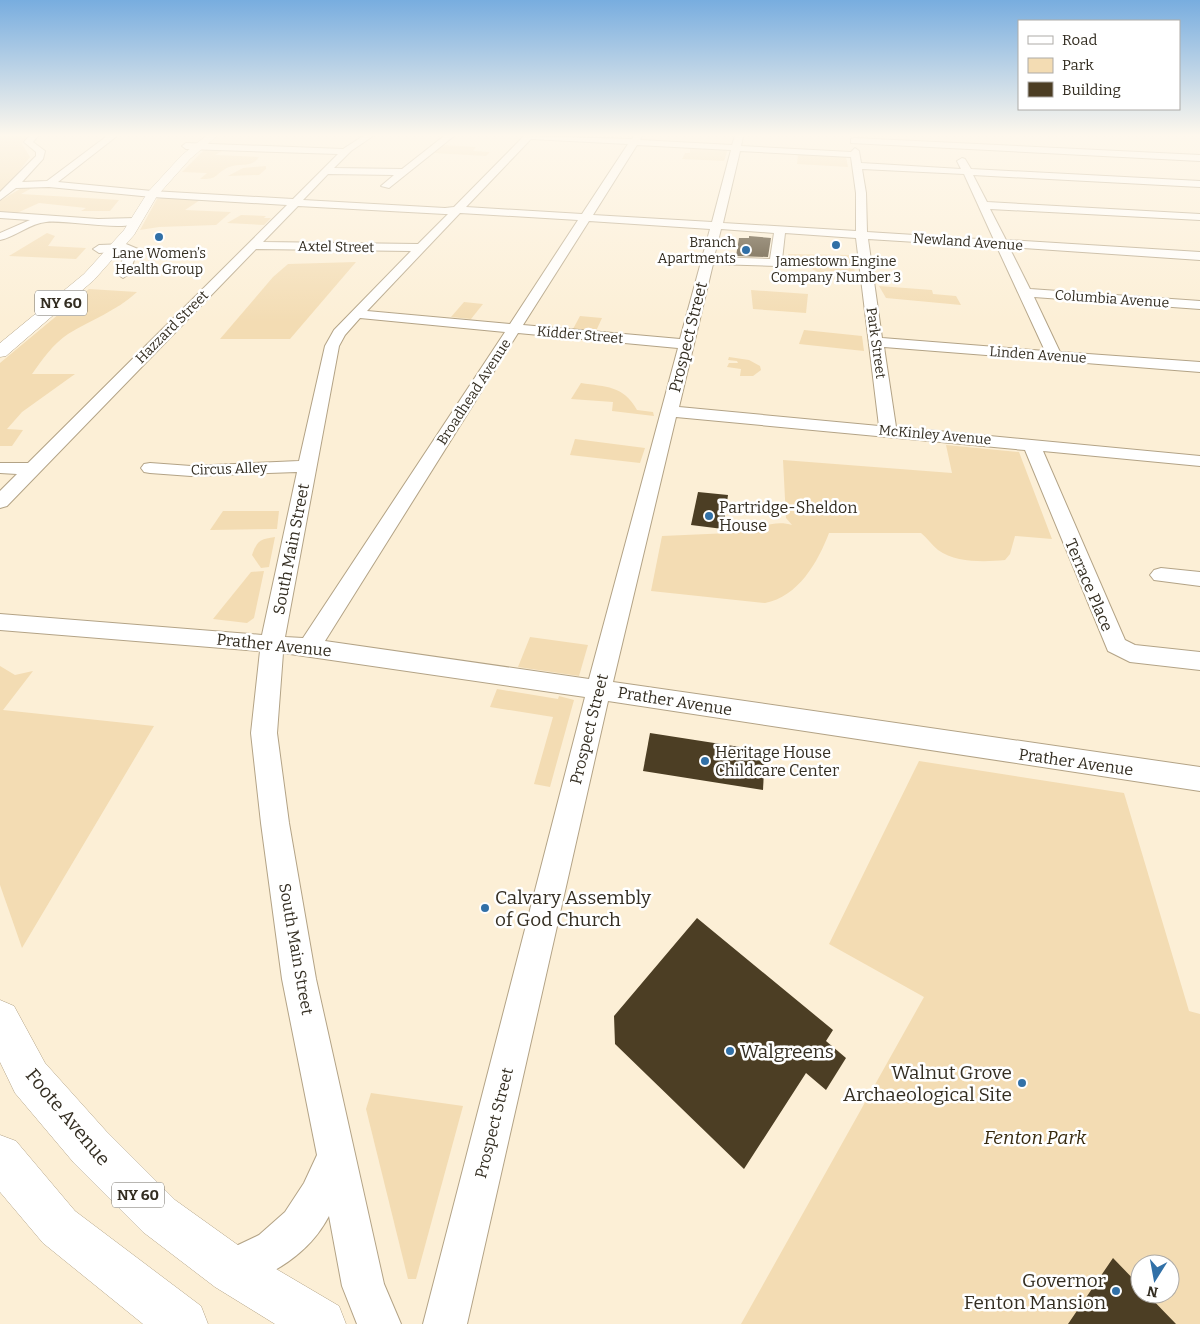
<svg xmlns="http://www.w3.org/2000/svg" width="1200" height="1324" font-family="Bitter,serif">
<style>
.green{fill:#f3dcb3;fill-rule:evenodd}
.building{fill:#4c3e24}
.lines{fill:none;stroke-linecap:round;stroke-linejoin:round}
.minor-casing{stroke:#b3a386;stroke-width:2}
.highway-casing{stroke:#b3a386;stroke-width:1}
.minor{fill:#fff;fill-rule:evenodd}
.highway{fill:#fff;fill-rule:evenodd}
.poi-dot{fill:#3170a7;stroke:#fff;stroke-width:2}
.labels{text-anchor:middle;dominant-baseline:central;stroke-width:5;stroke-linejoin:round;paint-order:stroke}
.far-poi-label{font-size:14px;fill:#342e22;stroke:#fff}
.far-street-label{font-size:14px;fill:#342e22;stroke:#fff}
.shield{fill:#fff;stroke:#716d64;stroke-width:1}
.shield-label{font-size:15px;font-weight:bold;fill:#342e22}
.street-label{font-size:16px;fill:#342e22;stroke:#fff}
.poi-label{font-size:16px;fill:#342e22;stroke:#fff;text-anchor:start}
.near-poi-label{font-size:19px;fill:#342e22;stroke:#fff;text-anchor:start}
.near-street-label{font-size:19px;fill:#342e22;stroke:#fff}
.near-park-label{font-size:19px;font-style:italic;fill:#37290d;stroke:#fff}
</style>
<rect width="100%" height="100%" fill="#fcefd6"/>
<!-- green -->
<g class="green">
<path d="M 0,136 L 26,136 L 22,144 L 30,157 L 5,190 L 0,192 Z"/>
<path d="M 443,145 L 476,147 L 473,151 L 490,152 L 486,156 L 433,153 Z"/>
<path d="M 207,147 L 229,147 L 215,155 L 259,157 C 252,168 240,163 229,167 C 215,173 219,180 200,179 L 207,173 L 182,172 Z"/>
<path d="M 690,147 L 728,149 L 724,161 L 682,159 L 685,153 L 690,153 Z"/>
<path d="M 798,154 L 846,157 L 848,167 L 797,164 Z"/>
<path d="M 266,166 L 266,169 L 259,175 L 228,176 L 243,168 Z"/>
<path d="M 23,187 L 34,187 L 21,194 L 119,200 L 110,211 L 81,211 L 86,208 L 39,203 L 17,213 L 0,212 L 0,201 Z"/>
<path d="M 164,198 L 200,200 L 185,210 L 231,212 L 216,225 L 159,227 L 140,230 L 157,199 Z"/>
<path d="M 241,215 L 266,216 L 264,218 L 271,218 L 264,225 L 227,223 Z"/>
<path d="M 47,233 L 55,236 L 48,246 L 86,248 L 76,259 L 9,256 Z"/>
<path d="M 788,254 L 853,255 L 855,275 L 820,273 L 804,265 L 788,263 Z"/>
<path d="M 356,262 L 290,339 L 220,339 L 273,277 L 288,264 Z"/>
<path d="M 879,286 L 932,290 L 933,294 L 956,296 L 961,305 L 886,298 Z"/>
<path d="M 89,289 L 137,292 C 115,312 92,319 68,334 C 53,344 42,360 32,374 L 75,374 L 22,412 L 7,429 L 23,430 L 12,446 L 0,446 L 0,363 Z"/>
<path d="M 751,290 L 808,294 L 806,313 L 753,309 Z"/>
<path d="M 464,302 L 483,304 L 471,319 L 451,317 Z"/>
<path d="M 580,316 L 602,318 L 596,331 L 573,329 Z"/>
<path d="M 804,330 L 862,336 L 864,351 L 799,344 Z"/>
<path d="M 729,357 L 749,360 L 760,366 L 761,370 L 753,376 L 740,376 L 741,369 L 727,367 L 729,363 L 738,363 L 737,361 L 728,360 Z"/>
<path d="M 581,383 C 606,387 623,385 637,410 L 653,412 L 654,416 L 612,411 L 613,402 L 571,399 Z"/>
<path d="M 575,439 L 645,448 L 640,463 L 570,455 Z"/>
<path d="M 946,445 L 1019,452 L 1052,539 L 1015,536 L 1010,554 L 1005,560 C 985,562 956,563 938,550 C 932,545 927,538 921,533 L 829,533 C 818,562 798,597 765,603 L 651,591 L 662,536 L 753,532 C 763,524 780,521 792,525 L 786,518 L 783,460 L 952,473 Z"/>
<path d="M 223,511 L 279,511 L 277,529 L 210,530 Z"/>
<path d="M 275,537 L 269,567 L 261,568 L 252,555 C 257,541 260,539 275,537 Z"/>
<path d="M 264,571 L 254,618 L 247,623 L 213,619 L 251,572 Z"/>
<path d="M 530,637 L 588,645 L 579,676 L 518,667 Z"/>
<path d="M 0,666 L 15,675 L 33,671 L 3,710 L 154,726 L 22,948 L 0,885 Z"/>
<path d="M 497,689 L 558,699 L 559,696 L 574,700 L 550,787 L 534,784 L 553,717 L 490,707 Z"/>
<path d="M 919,761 L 1124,793 L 1189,1011 L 1200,1014 L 1200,1324 L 741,1324 L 924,997 L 829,944 ZM 1140,1264 L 1170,1264 L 1170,1294 L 1140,1294 Z"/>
<path d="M 371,1093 L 463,1106 L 416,1279 L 408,1279 L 366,1109 Z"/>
</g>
<!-- building -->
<g class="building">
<path d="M 749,236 L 771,238 L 768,257 L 736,256 L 739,238 L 749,238 Z"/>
<path d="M 698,492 L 728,495 L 723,529 L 691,525 Z"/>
<path d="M 650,733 L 765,751 L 763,790 L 643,771 Z"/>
<path d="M 697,918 L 833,1030 L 826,1041 L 846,1058 L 826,1090 L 806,1073 L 744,1169 L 615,1044 L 614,1016 Z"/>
<path d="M 1113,1258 L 1140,1286 L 1140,1294 L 1147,1294 L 1176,1324 L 1068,1324 Z"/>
</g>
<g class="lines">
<!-- minor casing -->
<g class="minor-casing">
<g id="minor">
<path d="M 29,136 L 38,136 L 33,142 L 45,151 L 43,159 L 22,182 L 47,181 L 107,136 L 117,136 L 58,182 L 152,191 L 293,199 L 338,154 L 186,149 L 182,146 L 186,143 L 343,149 L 363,136 L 373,136 L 351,151 L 334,168 L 402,169 L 444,136 L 454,136 L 389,188 L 381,186 L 394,175 L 328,174 L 303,200 L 445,208 L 454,207 L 524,136 L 632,139 L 634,136 L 642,136 L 640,140 L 732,145 L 735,136 L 743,136 L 741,146 L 851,152 L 855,148 L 859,151 L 861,163 L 961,169 L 957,161 L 962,158 L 965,159 L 971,169 L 1200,181 L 1200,187 L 973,175 L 987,202 L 1200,214 L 1200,220 L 990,209 L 1006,240 L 1200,252 L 1200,260 L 1009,247 L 1030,289 L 1200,301 L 1200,309 L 1034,297 L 1060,352 L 1200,362 L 1200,372 L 884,347 L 896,427 L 1200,456 L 1200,466 L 1043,451 L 1125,640 L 1135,645 L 1200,652 L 1200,670 L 1130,662 L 1108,651 L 1025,450 L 676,417 L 613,682 L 1200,767 L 1200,791 L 608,701 L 467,1324 L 423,1324 L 585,697 L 283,653 L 277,733 L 289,823 L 316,979 L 384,1284 L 401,1324 L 357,1324 L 342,1286 L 329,1216 C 308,1256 272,1274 232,1291 L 217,1285 L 211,1270 L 217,1255 L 259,1235 L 285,1212 L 304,1183 L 317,1155 L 282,979 L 261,823 L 251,733 L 260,651 L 0,630 L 0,614 L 262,635 L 297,472 L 191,476 L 150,473 L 144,472 L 141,468 L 144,464 L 150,463 L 191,466 L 299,461 L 325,346 L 334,330 L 411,251 L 256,249 L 7,506 L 0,508 L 0,491 L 17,474 L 0,473 L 0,463 L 28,463 L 287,205 L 152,197 L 49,187 L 16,188 L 0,200 L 0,192 L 36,156 L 36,152 L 24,142 ZM 531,139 L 628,144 L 582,214 L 466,207 ZM 637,145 L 731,150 L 712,222 L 593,215 ZM 740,151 L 851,157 L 856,193 L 856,231 L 723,223 ZM 862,169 L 964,174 L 994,240 L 867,232 L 866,193 ZM 298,206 L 445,214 L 448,214 L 418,244 L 263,242 ZM 460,213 L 578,220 L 510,324 L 367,311 ZM 589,221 L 710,229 L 680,339 L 523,325 ZM 721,229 L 774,233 L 770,259 L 714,257 ZM 785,233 L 856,238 L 879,426 L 679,407 L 713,264 L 776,266 L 782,260 ZM 868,239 L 997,247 L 1045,351 L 882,338 ZM 360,318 L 505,332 L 303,638 L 285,637 L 339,346 L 345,335 ZM 518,333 L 678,348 L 589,679 L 325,641 Z"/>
<path d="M 854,138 L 1200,155 L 1200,161 L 851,143 L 851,139 Z"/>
<path d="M 0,212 L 98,219 L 136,218 L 141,221 C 129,233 65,219 46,222 C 31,223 15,237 0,240 L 0,233 L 30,220 L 0,218 Z"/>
<path d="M 126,244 L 138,249 L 129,274 L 123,278 L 117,274 L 126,251 L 99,253 L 93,249 L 99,245 Z"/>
<path d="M 1161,568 L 1200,572 L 1200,586 L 1154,580 L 1150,575 L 1154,570 Z"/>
</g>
</g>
<!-- highway casing -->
<g class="highway-casing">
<g id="highway">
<path d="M 206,136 L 217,136 L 190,159 L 157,196 L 134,235 L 94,280 L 6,356 L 0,357 L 0,343 L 84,274 L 124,230 L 148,192 L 182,155 Z"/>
<path d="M 0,1000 L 14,1006 L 45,1063 L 106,1131 L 175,1200 L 249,1253 L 339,1306 L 346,1324 L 275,1324 L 215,1287 L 143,1232 L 74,1163 L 15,1093 L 0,1062 Z"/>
<path d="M 0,1135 L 16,1141 L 75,1211 L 201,1306 L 208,1324 L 143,1324 L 43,1243 L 0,1192 Z"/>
</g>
</g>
<!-- minor -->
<use href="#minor" class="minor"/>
<!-- highway -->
<use href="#highway" class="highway"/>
</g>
<!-- sky -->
<linearGradient id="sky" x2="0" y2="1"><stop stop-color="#78addf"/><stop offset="0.42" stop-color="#fef8ed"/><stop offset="1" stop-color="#fef8ed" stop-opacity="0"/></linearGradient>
<rect width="1200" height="322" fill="url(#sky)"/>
<!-- markers -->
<g class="poi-dot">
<circle cx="159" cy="237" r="5"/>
<circle cx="836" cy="245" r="5"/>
<circle cx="746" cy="250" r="5"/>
<circle cx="709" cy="516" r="5"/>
<circle cx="705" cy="761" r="5"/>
<circle cx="485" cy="908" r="5"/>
<circle cx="730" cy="1051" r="5"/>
<circle cx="1022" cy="1083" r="5"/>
<circle cx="1116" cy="1291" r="5"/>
</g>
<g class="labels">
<!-- far-poi labels -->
<g class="far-poi-label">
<text x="736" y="242" text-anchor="end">Branch<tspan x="736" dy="16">Apartments</tspan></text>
<text x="159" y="253">Lane Women’s<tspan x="159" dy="16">Health Group</tspan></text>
<text x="836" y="261">Jamestown Engine<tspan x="836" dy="16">Company Number 3</tspan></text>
</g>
<!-- far-street labels -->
<g class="far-street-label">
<text transform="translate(968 242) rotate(4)">Newland Avenue</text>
<text transform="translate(336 247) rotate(1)">Axtel Street</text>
<text transform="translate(1112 299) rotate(4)">Columbia Avenue</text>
<text transform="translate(172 327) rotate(-45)">Hazzard Street</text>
<text transform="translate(580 335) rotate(5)">Kidder Street</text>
<text transform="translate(876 343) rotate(82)">Park Street</text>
<text transform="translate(1038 355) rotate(4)">Linden Avenue</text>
<text transform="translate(474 392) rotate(-57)">Broadhead Avenue</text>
<text transform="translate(935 435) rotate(5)">McKinley Avenue</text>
<text transform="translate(229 469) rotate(-2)">Circus Alley</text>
</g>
<!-- shield labels -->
<g class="shield">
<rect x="35" y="290.5" width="52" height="25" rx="4"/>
<rect x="112" y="1182.5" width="52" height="25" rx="4"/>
</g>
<g class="shield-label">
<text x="61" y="303">NY 60</text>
<text x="138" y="1195">NY 60</text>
</g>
<!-- street labels -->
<g class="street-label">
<text transform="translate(688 337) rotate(-76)">Prospect Street</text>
<text transform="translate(291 549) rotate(-79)">South Main Street</text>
<text transform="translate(1089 585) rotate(67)">Terrace Place</text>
<text transform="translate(274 645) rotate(6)">Prather Avenue</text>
<text transform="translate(675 701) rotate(9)">Prather Avenue</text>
<text transform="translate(589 729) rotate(-76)">Prospect Street</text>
<text transform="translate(1076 762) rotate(8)">Prather Avenue</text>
<text transform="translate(296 949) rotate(80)">South Main Street</text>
<text transform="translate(494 1123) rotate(-76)">Prospect Street</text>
</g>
<!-- poi labels -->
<g class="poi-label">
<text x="719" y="507">Partridge-Sheldon<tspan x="719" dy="18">House</tspan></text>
<text x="715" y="752">Heritage House<tspan x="715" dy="18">Childcare Center</tspan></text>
</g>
<!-- near-poi labels -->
<g class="near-poi-label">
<text x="495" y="897">Calvary Assembly<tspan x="495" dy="22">of God Church</tspan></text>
<text x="740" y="1051">Walgreens</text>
<text x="1012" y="1072" text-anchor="end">Walnut Grove<tspan x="1012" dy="22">Archaeological Site</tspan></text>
<text x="1106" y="1280" text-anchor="end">Governor<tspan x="1106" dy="22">Fenton Mansion</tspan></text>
</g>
<!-- near-street labels -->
<g class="near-street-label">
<text transform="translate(68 1117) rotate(50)">Foote Avenue</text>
</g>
<!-- near-park labels -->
<g class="near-park-label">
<text x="1035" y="1137">Fenton Park</text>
</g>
</g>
<!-- legend -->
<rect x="1018" y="20" width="162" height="90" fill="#ffffff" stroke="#aeaba7"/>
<rect x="1028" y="36" width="25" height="8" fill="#ffffff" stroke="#aeaba7"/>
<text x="1062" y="45" font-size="15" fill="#342e22">Road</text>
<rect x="1028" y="58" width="25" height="15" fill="#f3dcb3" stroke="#aeaba7"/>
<text x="1062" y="70" font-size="15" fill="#342e22">Park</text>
<rect x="1028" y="82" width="25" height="15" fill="#4c3e24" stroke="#aeaba7"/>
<text x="1062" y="95" font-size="15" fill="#342e22">Building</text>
<!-- north arrow -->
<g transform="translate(1155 1279) rotate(191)"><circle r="24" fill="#ffffff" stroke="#aeaba7"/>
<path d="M0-4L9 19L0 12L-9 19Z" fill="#3170a7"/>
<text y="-8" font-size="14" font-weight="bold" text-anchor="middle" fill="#342e22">N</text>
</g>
</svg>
